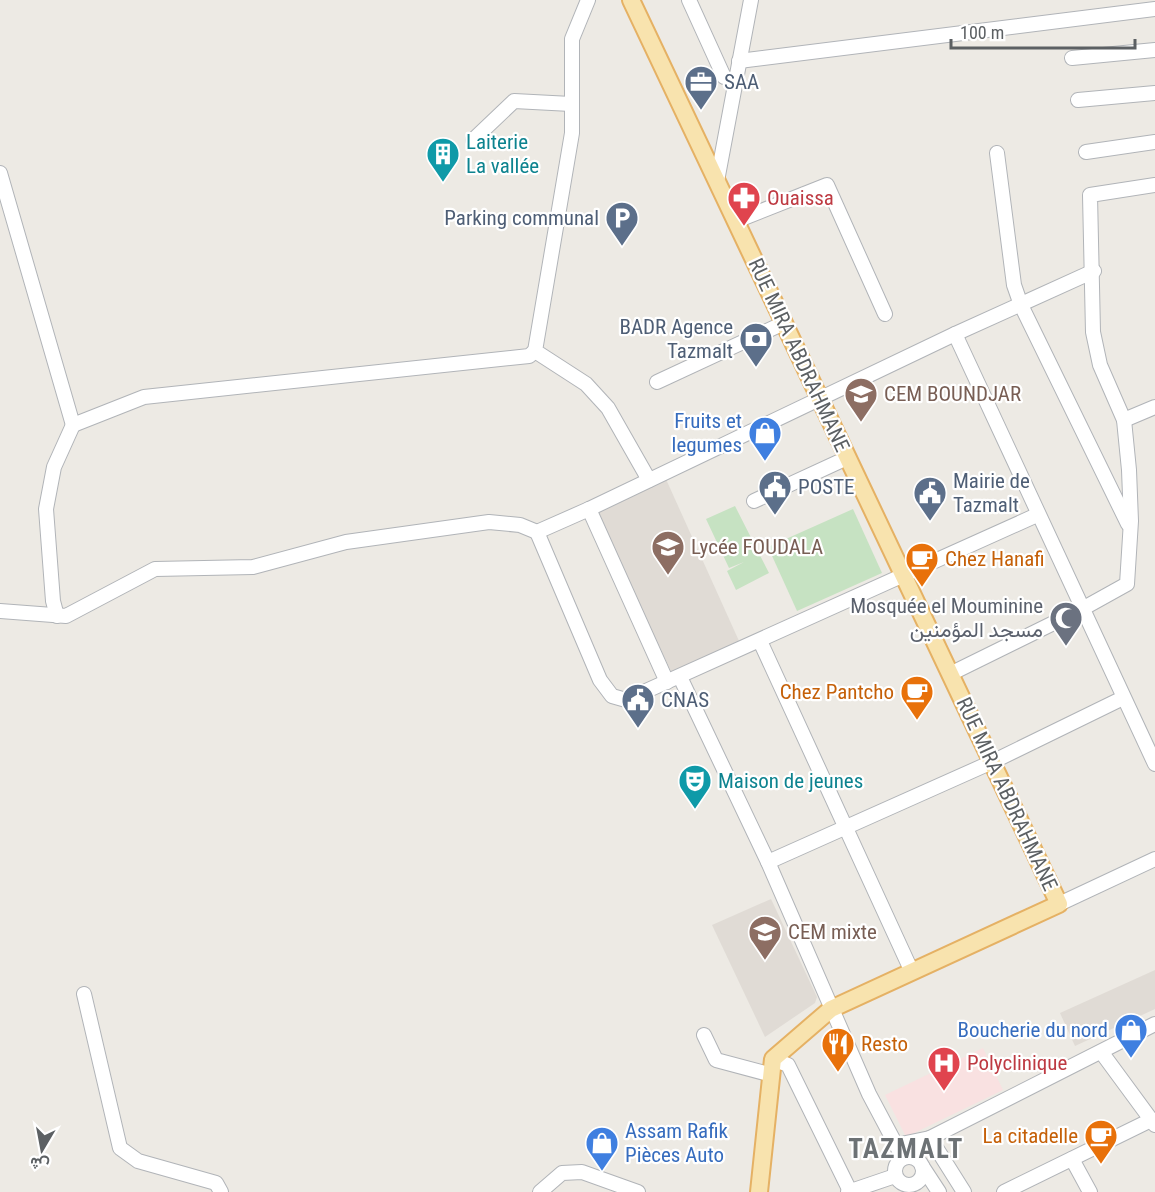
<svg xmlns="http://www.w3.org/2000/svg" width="1155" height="1192" font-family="'Roboto Condensed',Vazirmatn,sans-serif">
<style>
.education{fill:#e0dbd5}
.medical{fill:#f9e1e1}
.green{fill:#c6e2c2}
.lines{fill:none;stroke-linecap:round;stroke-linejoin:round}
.minor-casing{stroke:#b1b4b8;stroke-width:16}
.major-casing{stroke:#e5b164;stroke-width:20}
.minor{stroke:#fff;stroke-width:14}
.major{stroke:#f8e3ae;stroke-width:16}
.labels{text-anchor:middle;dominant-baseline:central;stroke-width:4.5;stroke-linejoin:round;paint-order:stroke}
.service-label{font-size:21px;fill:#4e5e75;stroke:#fff;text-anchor:start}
.culture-label{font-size:21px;fill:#0d838f;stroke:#fff;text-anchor:start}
.health-label{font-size:21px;fill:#be3a42;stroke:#fff;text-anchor:start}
.street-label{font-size:21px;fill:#5c6063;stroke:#fff}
.education-label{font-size:21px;fill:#785e54;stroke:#fff;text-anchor:start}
.shop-label{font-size:21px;fill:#366cbe;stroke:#fff;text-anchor:end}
.food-label{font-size:21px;fill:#c56008;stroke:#fff;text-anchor:start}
.worship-label{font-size:21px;fill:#5b616d;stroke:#fff;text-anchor:end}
.district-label{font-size:27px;font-weight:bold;letter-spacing:1.5px;fill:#6d7275;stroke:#fff}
</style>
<rect width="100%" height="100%" fill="#edeae4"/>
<!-- education -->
<g class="education">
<path d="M 665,477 L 739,641 L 672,673 L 595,512 Z"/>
<path d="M 771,899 L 817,997 L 815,1003 L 765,1037 L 712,925 Z"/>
<path d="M 1155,970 L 1155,1009 L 1075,1046 L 1060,1013 Z"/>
</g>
<!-- medical -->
<path class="medical" d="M 983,1048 L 1003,1090 L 906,1137 L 885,1095 Z"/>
<!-- green -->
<g class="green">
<path d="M 735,506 L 769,573 L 736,590 L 727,571 L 744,562 L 729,568 L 706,519 Z"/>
<path d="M 853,509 L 882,573 L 797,611 L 768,547 Z"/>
</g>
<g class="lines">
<!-- minor casing -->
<g class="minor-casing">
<g id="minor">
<path d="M 588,0 L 572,39 L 572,133 L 535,351 L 586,384 L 608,408 L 649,480"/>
<path d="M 689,0 L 724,77"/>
<path d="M 1072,58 L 1155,50"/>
<path d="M 739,61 L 1155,9"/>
<path d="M 1078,100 L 1155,93"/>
<path d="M 473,140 L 514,101 L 571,104"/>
<path d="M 1086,152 L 1155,142"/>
<path d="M 997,153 L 1014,285 L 1021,305 L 1128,524"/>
<path d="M 0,173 L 73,425 L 144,397 L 529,356 L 535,351"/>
<path d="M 717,181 L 751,0"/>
<path d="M 736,221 L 827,185 L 885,314"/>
<path d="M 955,334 L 1155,764"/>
<path d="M 657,382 L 784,323"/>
<path d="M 1124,420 L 1155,407"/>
<path d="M 754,501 L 847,458"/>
<path d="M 589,509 L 667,682"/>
<path d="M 537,532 L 600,680 L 612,696 L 626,700 L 1037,515"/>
<path d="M 0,611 L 66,616 L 155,569 L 253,567 L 346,542 L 489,522 L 520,525 L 537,532 L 589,509 L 955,334 L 1094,271"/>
<path d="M 57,616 L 53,601 L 46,509 L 54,467 L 73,425"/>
<path d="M 760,641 L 912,972"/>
<path d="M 950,674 L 1082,609 L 1127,584 L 1131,521 L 1129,470 L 1124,420 L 1100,365 L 1093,332 L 1090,195 L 1155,185"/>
<path d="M 680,677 L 768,862 L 869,1094 L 903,1158"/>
<path d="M 768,862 L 992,762 L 1123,698"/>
<path d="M 1059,904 L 1155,859"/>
<path d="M 84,994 L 120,1148 L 138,1161 L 216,1183 L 221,1192"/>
<path d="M 704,1035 L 716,1060 L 772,1075"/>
<path d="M 1102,1053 L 1155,1125"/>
<path d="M 773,1059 L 788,1065 L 850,1191"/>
<path d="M 896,1145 L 930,1138 L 964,1192"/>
<circle cx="909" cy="1171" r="14"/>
<path d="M 912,1157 L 930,1138 L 1155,1024"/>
<path d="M 1072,1159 L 1090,1192"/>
<path d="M 922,1166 L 939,1192"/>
<path d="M 540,1192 L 562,1173 L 582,1172 L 638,1192"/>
<path d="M 848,1192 L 895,1176"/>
<path d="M 1004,1192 L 1151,1120"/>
</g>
</g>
<!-- major casing -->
<g class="major-casing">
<path id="major" d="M 631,0 L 1059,904 L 831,1009 L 773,1059 L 759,1192"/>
</g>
<!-- minor -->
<use href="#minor" class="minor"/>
<!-- major -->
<use href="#major" class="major"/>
</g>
<!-- icons -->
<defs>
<g id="office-pin" transform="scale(1.725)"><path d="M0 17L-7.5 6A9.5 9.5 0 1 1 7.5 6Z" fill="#5c6f8a" stroke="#fff"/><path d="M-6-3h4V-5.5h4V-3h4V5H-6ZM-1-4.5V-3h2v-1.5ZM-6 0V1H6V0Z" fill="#fff"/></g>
<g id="building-pin" transform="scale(1.725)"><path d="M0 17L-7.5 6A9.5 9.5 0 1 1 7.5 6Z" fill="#0f9aa8" stroke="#fff"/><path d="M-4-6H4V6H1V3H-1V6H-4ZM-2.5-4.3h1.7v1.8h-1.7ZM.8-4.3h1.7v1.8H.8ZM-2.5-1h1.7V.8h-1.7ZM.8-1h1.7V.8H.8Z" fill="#fff"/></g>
<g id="pharmacy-pin" transform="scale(1.725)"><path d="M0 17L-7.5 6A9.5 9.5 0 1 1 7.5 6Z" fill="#e0444e" stroke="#fff"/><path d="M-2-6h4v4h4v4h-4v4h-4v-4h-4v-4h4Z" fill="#fff"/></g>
<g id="parking-pin" transform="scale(1.725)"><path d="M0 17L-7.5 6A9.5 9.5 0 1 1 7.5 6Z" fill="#5c6f8a" stroke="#fff"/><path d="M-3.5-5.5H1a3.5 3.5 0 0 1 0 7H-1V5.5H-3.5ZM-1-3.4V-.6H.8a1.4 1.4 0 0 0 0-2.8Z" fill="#fff"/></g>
<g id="bank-pin" transform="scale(1.725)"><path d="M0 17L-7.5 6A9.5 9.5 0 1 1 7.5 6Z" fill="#5c6f8a" stroke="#fff"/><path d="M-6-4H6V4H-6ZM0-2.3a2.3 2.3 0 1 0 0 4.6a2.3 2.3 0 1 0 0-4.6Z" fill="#fff"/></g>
<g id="school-pin" transform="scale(1.725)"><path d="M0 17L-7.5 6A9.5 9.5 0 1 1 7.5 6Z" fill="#8d6e63" stroke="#fff"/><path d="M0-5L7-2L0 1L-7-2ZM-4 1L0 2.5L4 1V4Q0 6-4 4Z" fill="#fff"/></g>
<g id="shop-pin" transform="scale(1.725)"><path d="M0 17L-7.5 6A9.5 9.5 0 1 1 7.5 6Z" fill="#3f7fe0" stroke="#fff"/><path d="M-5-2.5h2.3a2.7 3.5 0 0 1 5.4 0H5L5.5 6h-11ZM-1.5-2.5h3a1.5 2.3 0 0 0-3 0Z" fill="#fff"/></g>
<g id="civic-pin" transform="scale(1.725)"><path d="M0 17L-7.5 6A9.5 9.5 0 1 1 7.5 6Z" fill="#5c6f8a" stroke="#fff"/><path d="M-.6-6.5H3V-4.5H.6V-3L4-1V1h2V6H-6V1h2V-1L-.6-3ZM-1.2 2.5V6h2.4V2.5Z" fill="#fff"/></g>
<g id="cafe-pin" transform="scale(1.725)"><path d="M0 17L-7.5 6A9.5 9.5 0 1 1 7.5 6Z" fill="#e8710a" stroke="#fff"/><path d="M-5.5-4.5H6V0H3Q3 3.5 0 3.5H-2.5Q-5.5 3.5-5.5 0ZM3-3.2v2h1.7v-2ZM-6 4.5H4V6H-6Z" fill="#fff"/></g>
<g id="mosque-pin" transform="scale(1.725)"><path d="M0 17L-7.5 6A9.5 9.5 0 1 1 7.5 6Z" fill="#6b7280" stroke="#fff"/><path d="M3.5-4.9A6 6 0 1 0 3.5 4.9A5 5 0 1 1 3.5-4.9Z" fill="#fff"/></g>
<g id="theatre-pin" transform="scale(1.725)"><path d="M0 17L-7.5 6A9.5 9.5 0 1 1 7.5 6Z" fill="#0f9aa8" stroke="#fff"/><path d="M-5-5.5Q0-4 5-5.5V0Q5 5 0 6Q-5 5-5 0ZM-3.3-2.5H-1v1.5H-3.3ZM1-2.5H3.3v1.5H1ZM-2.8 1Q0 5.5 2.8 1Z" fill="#fff"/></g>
<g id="restaurant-pin" transform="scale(1.725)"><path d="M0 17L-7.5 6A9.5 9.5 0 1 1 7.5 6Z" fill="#e8710a" stroke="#fff"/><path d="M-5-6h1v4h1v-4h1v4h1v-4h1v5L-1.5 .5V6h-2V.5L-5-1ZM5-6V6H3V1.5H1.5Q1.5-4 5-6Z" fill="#fff"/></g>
<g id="hospital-pin" transform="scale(1.725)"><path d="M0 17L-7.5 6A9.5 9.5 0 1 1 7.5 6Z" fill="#e0444e" stroke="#fff"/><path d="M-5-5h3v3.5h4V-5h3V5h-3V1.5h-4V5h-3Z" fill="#fff"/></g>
</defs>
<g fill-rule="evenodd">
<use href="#office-pin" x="701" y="82"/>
<use href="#building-pin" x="443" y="154"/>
<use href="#pharmacy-pin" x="744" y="198"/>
<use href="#parking-pin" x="622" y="218"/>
<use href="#bank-pin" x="756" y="339"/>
<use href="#school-pin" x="861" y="394"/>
<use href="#shop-pin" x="765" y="433"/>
<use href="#civic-pin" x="775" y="487"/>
<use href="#civic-pin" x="930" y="493"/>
<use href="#school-pin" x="668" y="547"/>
<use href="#cafe-pin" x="922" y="559"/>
<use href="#mosque-pin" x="1066" y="618"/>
<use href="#cafe-pin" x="917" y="692"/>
<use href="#civic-pin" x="638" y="700"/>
<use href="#theatre-pin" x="695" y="781"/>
<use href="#school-pin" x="765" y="932"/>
<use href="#shop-pin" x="1131" y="1030"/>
<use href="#restaurant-pin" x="838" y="1044"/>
<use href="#hospital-pin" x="944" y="1063"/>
<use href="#cafe-pin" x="1101" y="1136"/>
<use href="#shop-pin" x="602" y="1143"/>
</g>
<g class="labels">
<!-- service labels -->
<g class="service-label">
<text x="724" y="82">SAA</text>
<text x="599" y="218" text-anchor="end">Parking communal</text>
<text x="733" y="327" text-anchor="end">BADR Agence<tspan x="733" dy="24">Tazmalt</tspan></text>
<text x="953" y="481">Mairie de<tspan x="953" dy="24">Tazmalt</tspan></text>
<text x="798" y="487">POSTE</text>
<text x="661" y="700">CNAS</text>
</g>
<!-- culture labels -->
<g class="culture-label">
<text x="466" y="142">Laiterie<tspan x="466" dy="24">La vallée</tspan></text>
<text x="718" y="781">Maison de jeunes</text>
</g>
<!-- health labels -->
<g class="health-label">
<text x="767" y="198">Ouaissa</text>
<text x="967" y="1063">Polyclinique</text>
</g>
<!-- street labels -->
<g class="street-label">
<text transform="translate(799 355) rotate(65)">RUE MIRA ABDRAHMANE</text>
<text transform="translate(1007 794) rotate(65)">RUE MIRA ABDRAHMANE</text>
</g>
<!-- education labels -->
<g class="education-label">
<text x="884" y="394">CEM BOUNDJAR</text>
<text x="691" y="547">Lycée FOUDALA</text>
<text x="788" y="932">CEM mixte</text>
</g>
<!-- shop labels -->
<g class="shop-label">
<text x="742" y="421">Fruits et<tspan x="742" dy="24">legumes</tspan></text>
<text x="1108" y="1030">Boucherie du nord</text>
<text x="625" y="1131" text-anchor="start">Assam Rafik<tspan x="625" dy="24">Pièces Auto</tspan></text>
</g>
<!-- food labels -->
<g class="food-label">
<text x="945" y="559">Chez Hanafi</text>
<text x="894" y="692" text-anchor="end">Chez Pantcho</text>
<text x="861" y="1044">Resto</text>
<text x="1078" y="1136" text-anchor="end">La citadelle</text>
</g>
<!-- worship labels -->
<g class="worship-label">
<text x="1043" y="606">Mosquée el Mouminine<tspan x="1043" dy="24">مسجد المؤمنين</tspan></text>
</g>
<!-- district labels -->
<g class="district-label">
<text x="906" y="1149">TAZMALT</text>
</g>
</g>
<!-- north arrow -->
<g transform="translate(42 1150) rotate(190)" stroke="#ffffff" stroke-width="4.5" paint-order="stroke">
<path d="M0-4.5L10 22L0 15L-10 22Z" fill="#5c6063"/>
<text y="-9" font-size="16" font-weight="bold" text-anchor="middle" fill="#5c6063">ش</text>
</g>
<!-- scale -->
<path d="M951 39v9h184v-9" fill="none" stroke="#5c6063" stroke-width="3"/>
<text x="960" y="39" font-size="18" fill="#5c6063" stroke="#ffffff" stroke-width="4.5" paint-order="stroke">100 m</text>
</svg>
